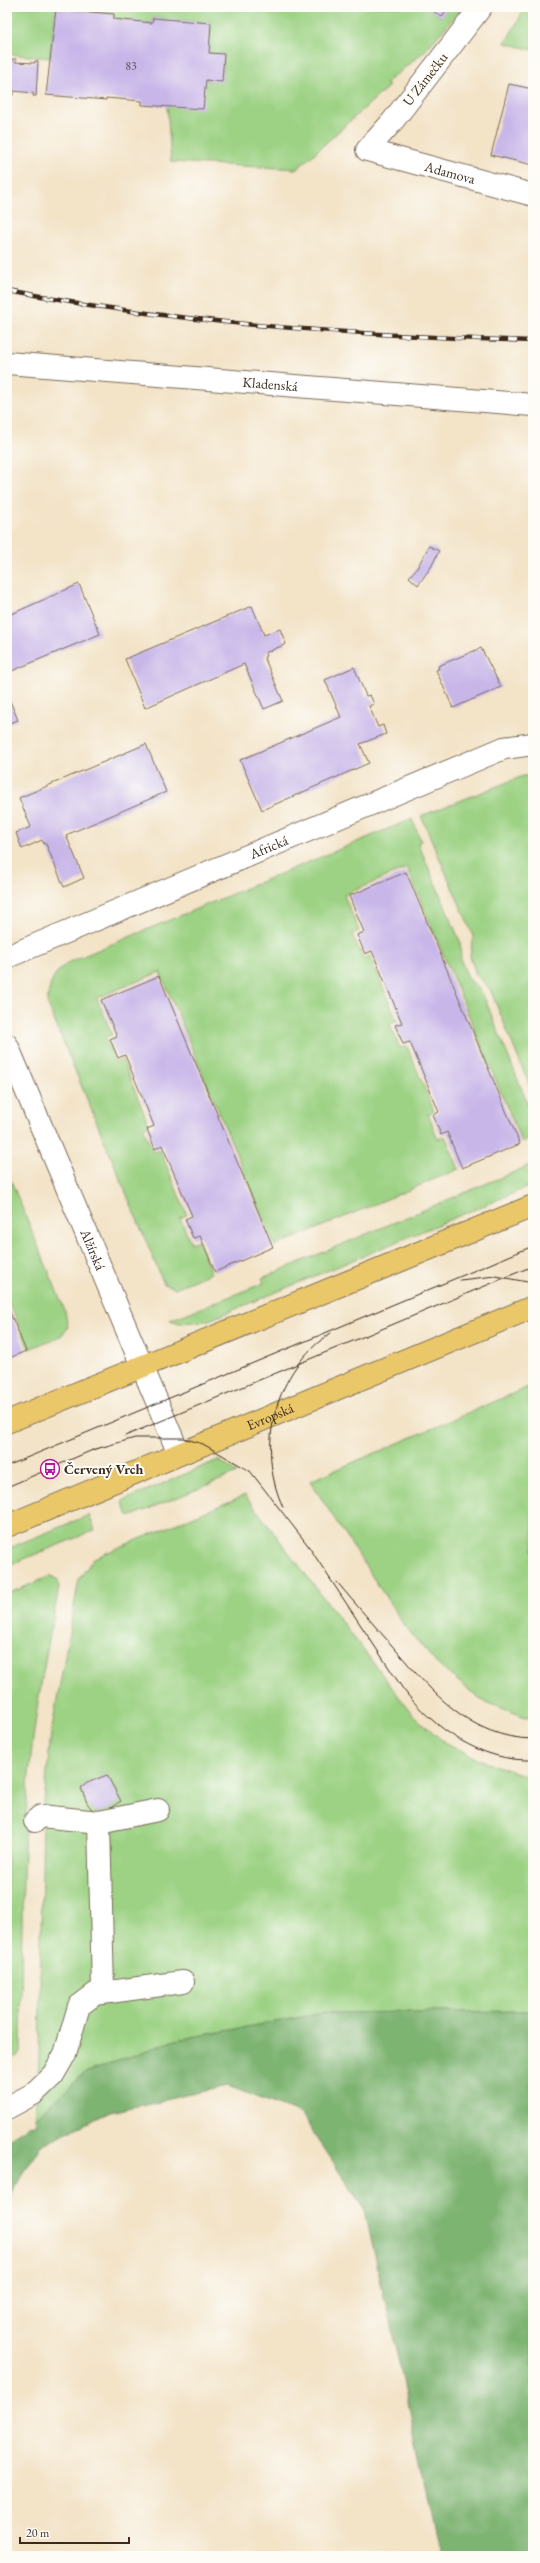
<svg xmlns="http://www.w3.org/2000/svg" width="540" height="2563" font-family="'EB Garamond',serif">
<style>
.green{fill:#9dd284;stroke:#6c7e51;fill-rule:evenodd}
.forest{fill:#7eb472;stroke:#5c6f48}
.building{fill:#c8b6e9}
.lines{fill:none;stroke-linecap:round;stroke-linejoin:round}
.minor-casing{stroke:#7b6b59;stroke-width:24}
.major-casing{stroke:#7b6b59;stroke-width:24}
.minor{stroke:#fff;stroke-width:22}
.major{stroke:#eac769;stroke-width:22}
.tram{stroke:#3b2a1e;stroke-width:1}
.rail-casing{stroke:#3b2a1e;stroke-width:4.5}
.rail{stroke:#fdfcf7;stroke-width:3;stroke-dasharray:9;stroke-linecap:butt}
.labels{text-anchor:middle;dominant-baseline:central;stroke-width:4;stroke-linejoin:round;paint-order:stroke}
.number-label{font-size:12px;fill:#5e4d51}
.street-label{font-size:14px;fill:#3b2a1e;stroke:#fdfcf7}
.poi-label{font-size:14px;font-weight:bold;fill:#3b2a1e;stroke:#fdfcf7;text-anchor:start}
</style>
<rect width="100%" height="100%" fill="#fdfcf7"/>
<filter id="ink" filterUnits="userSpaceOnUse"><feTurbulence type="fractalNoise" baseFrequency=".025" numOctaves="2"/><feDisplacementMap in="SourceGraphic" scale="8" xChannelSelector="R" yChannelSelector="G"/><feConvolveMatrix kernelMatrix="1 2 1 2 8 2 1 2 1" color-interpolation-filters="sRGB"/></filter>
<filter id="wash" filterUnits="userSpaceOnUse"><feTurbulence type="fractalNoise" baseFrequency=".012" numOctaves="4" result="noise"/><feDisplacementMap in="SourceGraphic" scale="16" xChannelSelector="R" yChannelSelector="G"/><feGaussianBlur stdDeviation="0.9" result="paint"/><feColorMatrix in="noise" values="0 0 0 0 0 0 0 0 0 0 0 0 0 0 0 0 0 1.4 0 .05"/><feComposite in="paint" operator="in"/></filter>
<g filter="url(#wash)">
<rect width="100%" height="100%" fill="#f3e3c7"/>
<!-- green -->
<g class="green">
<path d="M 7,7 L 427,7 L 441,17 L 448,7 L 463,7 L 425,51 L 386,83 L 389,86 L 297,169 L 171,162 L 167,105 L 206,80 L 222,81 L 224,54 L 209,53 L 211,23 L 153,18 L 152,23 L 114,19 L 114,14 L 56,9 L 50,58 L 7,54 Z"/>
<path d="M 526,7 L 533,7 L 533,50 L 505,43 Z"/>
<path d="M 523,776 L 533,776 L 533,1094 L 490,989 L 476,975 L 470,956 L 473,935 L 421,816 Z"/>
<path d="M 412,819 L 421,841 L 418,843 L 460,941 L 461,961 L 468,978 L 482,992 L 533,1117 L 533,1138 L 522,1143 L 407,868 L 344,895 L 359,931 L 352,934 L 363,958 L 370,956 L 397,1021 L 390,1024 L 400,1048 L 407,1046 L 434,1111 L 428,1114 L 438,1139 L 445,1136 L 459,1169 L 275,1246 L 160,972 L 97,998 L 112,1035 L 105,1037 L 115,1062 L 122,1059 L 149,1125 L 143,1128 L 153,1152 L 160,1150 L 187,1215 L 180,1218 L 191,1243 L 198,1240 L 211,1273 L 175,1288 L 164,1284 L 47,1003 C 49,985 53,973 69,962 Z"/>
<path d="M 533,1164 L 533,1185 L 207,1321 L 180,1323 L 170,1320 L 264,1283 L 262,1278 Z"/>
<path d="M 7,1171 L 65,1311 L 68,1328 L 61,1336 L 29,1349 L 7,1298 Z"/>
<path d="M 533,1385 L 533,1716 L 525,1717 L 481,1700 L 437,1664 L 404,1625 L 310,1481 Z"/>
<path d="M 218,1460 L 237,1473 L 129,1517 L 122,1501 Z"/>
<path d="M 245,1495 L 413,1715 L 443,1741 L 479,1760 L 533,1778 L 533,2011 L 324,2013 L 176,2040 L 85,2073 L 35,2118 L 39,2058 L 43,1812 L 51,1733 L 79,1579 L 94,1558 ZM 107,1775 L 121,1800 L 107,1810 L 95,1813 L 87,1803 L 81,1788 L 87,1783 Z"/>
<path d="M 89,1515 L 95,1530 L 7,1566 L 7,1549 Z"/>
<path d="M 51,1576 L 58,1580 L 59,1588 C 50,1635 40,1683 34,1731 C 20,1836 22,1944 21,2050 L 18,2056 L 7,2059 L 7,1594 Z"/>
</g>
<!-- forest -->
<path class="forest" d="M 533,2011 L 533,2556 L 439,2556 L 441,2551 L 365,2211 L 301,2114 L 228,2086 L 110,2112 L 41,2145 L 7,2200 L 7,2140 L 30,2125 L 36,2126 L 35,2118 L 85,2073 L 176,2040 L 324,2013 Z"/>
<g id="blocks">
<!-- building -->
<g class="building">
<path d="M 427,7 L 448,7 L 442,17 Z"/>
<path d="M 56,9 L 114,14 L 114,19 L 152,23 L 153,18 L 211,23 L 209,53 L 224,54 L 222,82 L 206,80 L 203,109 L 142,105 L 142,101 L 106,98 L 106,100 L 46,95 Z"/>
<path d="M 12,59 L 16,59 L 15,62 L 35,63 L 35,61 L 38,61 L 36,96 L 33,96 L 33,93 L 13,91 L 13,95 L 10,94 Z"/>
<path d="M 509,84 L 533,89 L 533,165 L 491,155 Z"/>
<path d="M 429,546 L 439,551 L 431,567 L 418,585 L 409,577 L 417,568 Z"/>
<path d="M 79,584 L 100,634 L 7,673 L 7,616 Z"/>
<path d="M 252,606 L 264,635 L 280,629 L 286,644 L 265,653 L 266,656 L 264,657 L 283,701 L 264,709 L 244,664 L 145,708 L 125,659 Z"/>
<path d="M 481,648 L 501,687 L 453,708 L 436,670 L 439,669 L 438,666 Z"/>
<path d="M 354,667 L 366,696 L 370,695 L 374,704 L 369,706 L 378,727 L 383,725 L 386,734 L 360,744 L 369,763 L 262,810 L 240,760 L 341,717 L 325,680 Z"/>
<path d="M 7,694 L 18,720 L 7,724 Z"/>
<path d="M 146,744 L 166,792 L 66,835 L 84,878 L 64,887 L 46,844 L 44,844 L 42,840 L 22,849 L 16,833 L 31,827 L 19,798 Z"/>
<path d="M 406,872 L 520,1144 L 462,1168 L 447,1132 L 441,1135 L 433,1115 L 439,1112 L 410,1042 L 403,1044 L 395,1025 L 402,1023 L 372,951 L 365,954 L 357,935 L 364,932 L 349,896 Z"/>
<path d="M 159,976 L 273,1247 L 215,1272 L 200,1236 L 193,1238 L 185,1219 L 192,1216 L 162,1145 L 155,1149 L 147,1129 L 154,1126 L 125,1055 L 118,1058 L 110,1039 L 117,1036 L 101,1000 Z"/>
<path d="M 7,1305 L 26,1351 L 7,1359 Z"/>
<path d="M 107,1775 L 121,1801 L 107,1810 L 95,1813 L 87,1803 L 81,1788 L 87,1783 Z"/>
</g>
</g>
</g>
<g filter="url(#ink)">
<use href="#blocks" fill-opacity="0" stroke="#7b6b59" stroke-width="1"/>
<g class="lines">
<!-- minor casing -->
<g class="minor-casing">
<g id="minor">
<path id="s1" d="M 481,7 L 392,122 L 367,150 L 533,195"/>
<path id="s2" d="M 7,363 L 533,405"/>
<path id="s3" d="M 7,957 L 504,748 L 533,744"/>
<path id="s4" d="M 7,1045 L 179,1454"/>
<path d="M 35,1821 L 41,1816 L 99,1822 L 158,1810"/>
<path d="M 99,1822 L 103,1991"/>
<path d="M 7,2108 L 33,2094 L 53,2075 L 65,2054 L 79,2006 L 95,1994 L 183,1982"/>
</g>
</g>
<!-- major casing -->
<g class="major-casing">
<g id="major">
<path d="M 7,1422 L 533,1206"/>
<path id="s5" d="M 7,1526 L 533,1307"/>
</g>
</g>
<!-- minor -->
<use href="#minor" class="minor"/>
<!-- major -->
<use href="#major" class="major"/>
<!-- tram -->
<g class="tram">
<path d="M 460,1280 L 495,1276 L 533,1283"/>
<path d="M 125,1436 L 533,1266"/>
<path d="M 92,1450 L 135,1438 L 183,1438 L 203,1444 L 250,1471 L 307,1544 L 403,1689 C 433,1728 481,1762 533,1760"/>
<path d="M 7,1466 L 533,1246"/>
<path d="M 7,1487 L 95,1449"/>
<path d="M 283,1507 C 255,1447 275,1369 331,1333"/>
<path d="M 337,1582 C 356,1605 376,1627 395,1649 C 433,1693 470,1738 533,1739"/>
</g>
<!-- rail casing -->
<g class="rail-casing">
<path id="rail" d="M 7,291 C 181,324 356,335 533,341"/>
</g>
<!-- rail -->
<use href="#rail" class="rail"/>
</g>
</g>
<!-- icons -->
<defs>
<g id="bus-ring" transform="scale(1)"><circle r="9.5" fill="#fdfcf7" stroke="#b5179e" stroke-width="1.5"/><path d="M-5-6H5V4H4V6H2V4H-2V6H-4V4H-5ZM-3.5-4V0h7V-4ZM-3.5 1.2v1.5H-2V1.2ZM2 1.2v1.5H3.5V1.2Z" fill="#b5179e"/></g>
</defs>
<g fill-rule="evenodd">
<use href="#bus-ring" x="50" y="1469"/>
</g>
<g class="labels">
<!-- number labels -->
<g class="number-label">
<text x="131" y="66">83</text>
</g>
<!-- street labels -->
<g class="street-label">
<text transform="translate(425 79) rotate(-52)">U Zámečku</text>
<text stroke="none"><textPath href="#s1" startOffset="269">Adamova</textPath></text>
<text stroke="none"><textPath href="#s2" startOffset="264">Kladenská</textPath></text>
<text stroke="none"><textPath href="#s3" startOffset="284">Africká</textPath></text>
<text stroke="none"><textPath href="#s4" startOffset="222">Alžírská</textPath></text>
<text stroke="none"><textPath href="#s5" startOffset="285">Evropská</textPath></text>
</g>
<!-- poi labels -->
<g class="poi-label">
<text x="64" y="1469">Červený Vrch</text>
</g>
</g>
<!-- margin -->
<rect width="540" height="2563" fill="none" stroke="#fdfcf7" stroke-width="24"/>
<!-- scale -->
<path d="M20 2537v6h109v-6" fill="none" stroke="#3b2a1e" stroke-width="2"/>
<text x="26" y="2537" font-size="12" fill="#3b2a1e" stroke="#fdfcf7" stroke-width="3" paint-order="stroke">20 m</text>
</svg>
